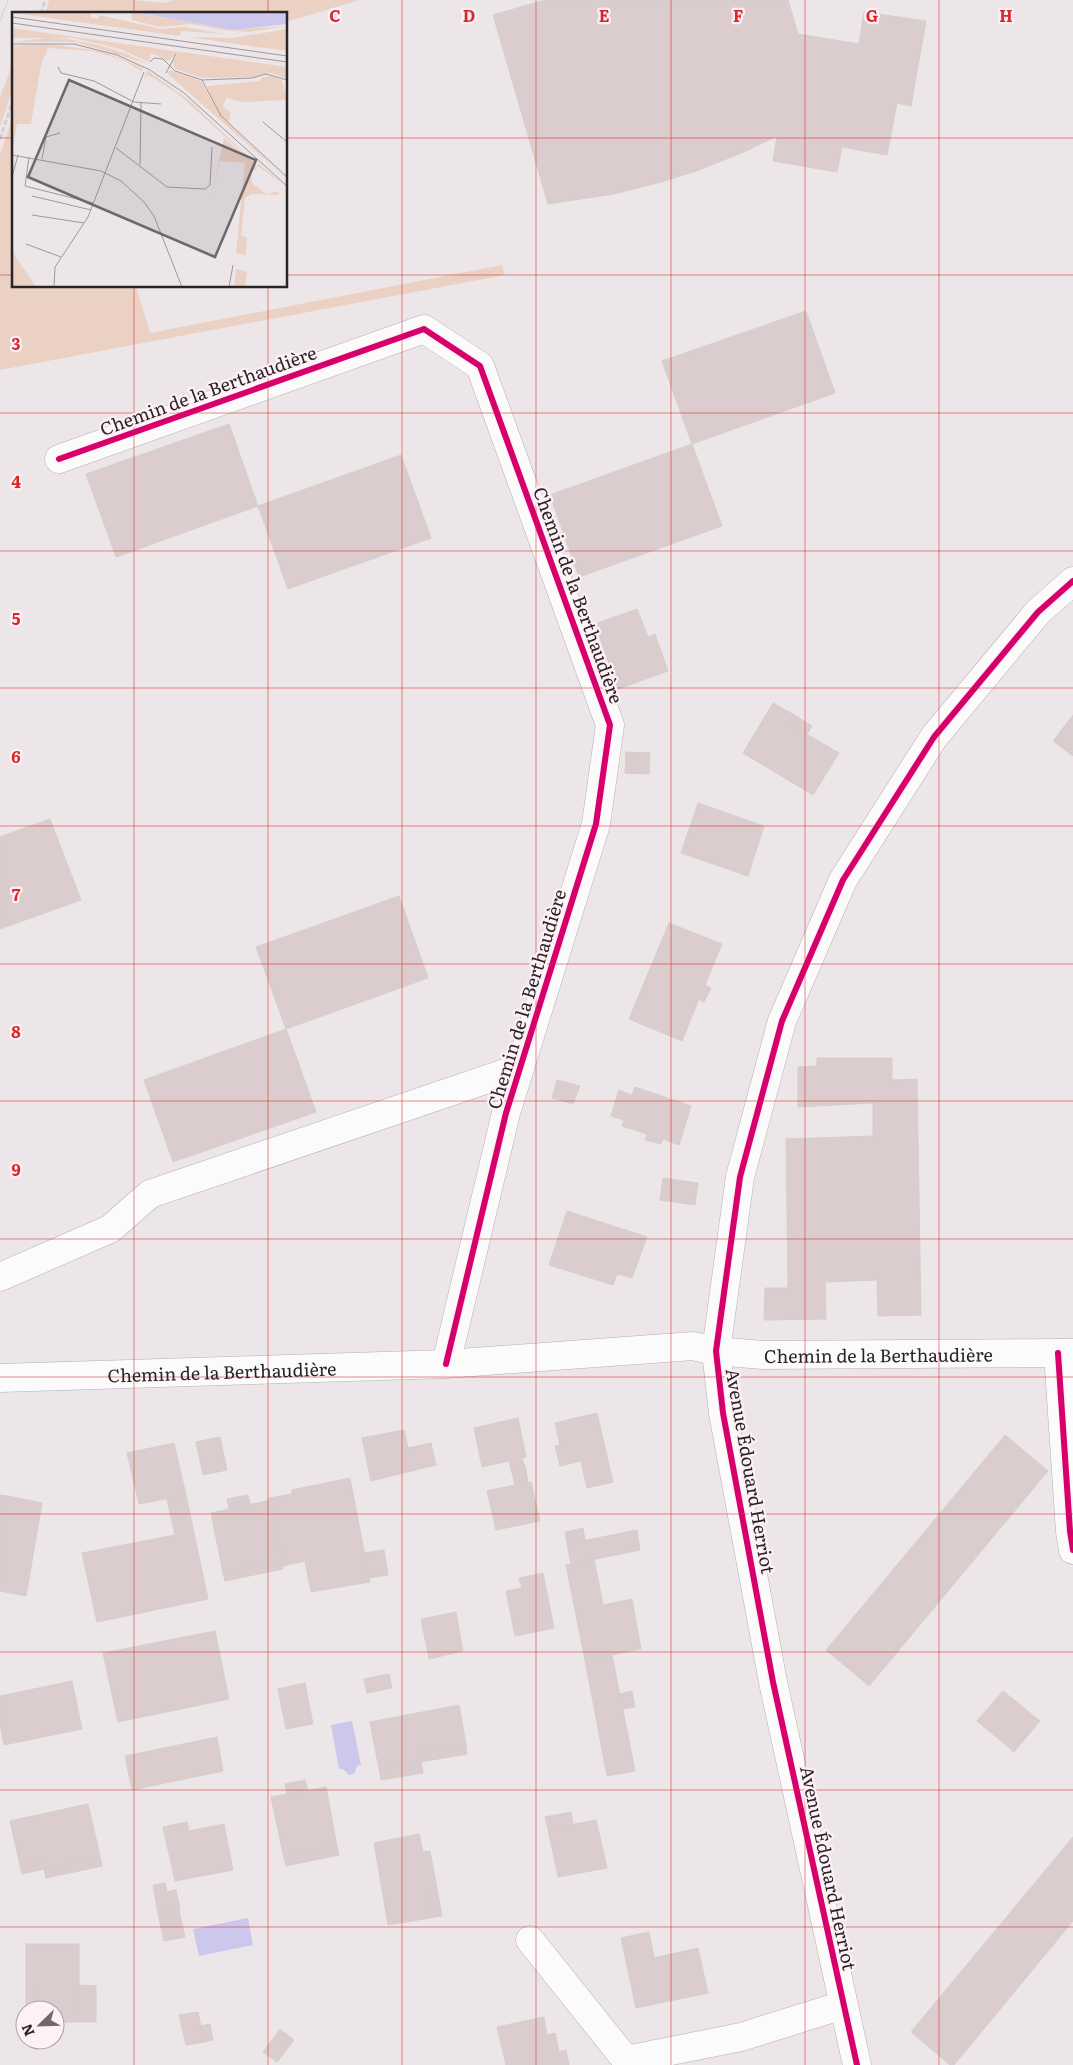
<svg xmlns="http://www.w3.org/2000/svg" width="1073" height="2065" font-family="Literata,serif">
<style>
.green{fill:#ead1c4}
.water{fill:#cbc7ed}
.building{fill:#dbcdcd;stroke:#d4cecf}
.lines{fill:none;stroke-linecap:round;stroke-linejoin:round}
.street-casing{stroke:#b4afb1;stroke-width:29}
.path{stroke:#d2d0d0;stroke-width:3;stroke-dasharray:5 2.5;stroke-linecap:butt}
.street{stroke:#fcfbfc;stroke-width:28}
.tram{stroke:#d1cfd0;stroke-width:1}
.cycleway-casing{stroke:#fef0f6;stroke-width:9}
.cycleway{stroke:#d6006c;stroke-width:6}
.grid{fill:none;stroke:#d62828;stroke-width:1;stroke-opacity:0.55}
.labels{text-anchor:middle;dominant-baseline:central;stroke-width:4.5;stroke-linejoin:round;paint-order:stroke}
.street-label{font-size:18px;fill:#292426;stroke:#fef0f6}
.inset-road{fill:none;stroke:#9f989b;stroke-width:1}
.view{fill:#6e686a;fill-opacity:0.15;stroke:#6e686a;stroke-width:2.5}
.inset-edge{fill:none;stroke:#292426;stroke-width:2.5}
.grid-label{font-size:16px;text-anchor:middle;font-weight:bold;fill:#d62828;stroke:#fef0f6;stroke-width:4.5;stroke-linejoin:round;paint-order:stroke}
</style>
<rect width="100%" height="100%" fill="#ede6e9"/>
<!-- green -->
<g class="green">
<path d="M 49,0 L 132,0 L 167,3 L 173,0 L 360,0 L 286,22 L 286,14 L 45,14 Z"/>
<path d="M 14,60 L 14,85 L 0,127 L 0,97 Z"/>
<path d="M 14,112 L 14,286 L 136,286 L 150,333 L 502,265 L 505,275 L 0,370 L 0,155 Z"/>
</g>
<!-- water -->
<g class="water">
<path d="M 352,1721 L 361,1765 L 357,1766 L 354,1774 L 349,1775 L 343,1769 L 339,1769 L 331,1725 Z"/>
<path d="M 248,1918 L 253,1945 L 199,1956 L 193,1929 Z"/>
</g>
<!-- building -->
<g class="building">
<path d="M 545,0 L 788,0 L 798,34 L 859,44 L 864,12 L 926,21 L 911,106 L 897,103 L 887,155 L 842,147 L 837,172 L 773,161 L 777,136 L 744,152 L 696,171 L 661,182 L 614,194 L 548,204 L 493,15 Z"/>
<path d="M 806,311 L 835,393 L 692,444 L 662,361 Z"/>
<path d="M 229,424 L 258,506 L 116,557 L 86,474 Z"/>
<path d="M 692,444 L 722,526 L 579,577 L 550,495 Z"/>
<path d="M 401,455 L 431,538 L 288,589 L 258,506 Z"/>
<path d="M 637,609 L 648,637 L 655,634 L 668,671 L 618,689 L 595,624 Z"/>
<path d="M 773,703 L 796,716 L 791,725 L 839,753 L 813,795 L 743,753 Z"/>
<path d="M 1073,715 L 1073,756 L 1053,741 Z"/>
<path d="M 796,716 L 812,726 L 807,734 L 791,725 Z"/>
<path d="M 626,752 L 650,753 L 649,774 L 625,773 Z"/>
<path d="M 698,803 L 764,826 L 748,876 L 681,853 Z"/>
<path d="M 50,819 L 81,900 L 0,929 L 0,837 Z"/>
<path d="M 399,896 L 428,978 L 286,1029 L 256,947 Z"/>
<path d="M 669,923 L 722,944 L 705,985 L 711,988 L 704,1002 L 699,999 L 682,1041 L 629,1019 Z"/>
<path d="M 286,1029 L 316,1112 L 173,1162 L 144,1080 Z"/>
<path d="M 817,1058 L 892,1058 L 892,1080 L 917,1079 L 921,1315 L 878,1316 L 877,1280 L 825,1282 L 826,1319 L 764,1320 L 765,1288 L 788,1288 L 786,1139 L 873,1136 L 873,1103 L 798,1107 L 798,1067 L 817,1066 Z"/>
<path d="M 557,1080 L 580,1086 L 573,1104 L 552,1098 Z"/>
<path d="M 635,1087 L 691,1106 L 679,1145 L 663,1139 L 661,1144 L 645,1140 L 647,1134 L 622,1126 L 624,1120 L 611,1116 L 619,1090 L 632,1095 Z"/>
<path d="M 663,1178 L 698,1183 L 695,1205 L 660,1200 Z"/>
<path d="M 567,1211 L 647,1237 L 632,1278 L 617,1274 L 613,1285 L 549,1265 Z"/>
<path d="M 597,1413 L 613,1482 L 587,1488 L 581,1461 L 560,1466 L 555,1446 L 560,1445 L 555,1423 Z"/>
<path d="M 518,1418 L 526,1457 L 522,1458 L 526,1470 L 512,1473 L 509,1461 L 482,1467 L 474,1428 Z"/>
<path d="M 404,1430 L 408,1448 L 431,1443 L 436,1465 L 371,1481 L 362,1438 Z"/>
<path d="M 1005,1435 L 1048,1471 L 869,1686 L 826,1650 Z"/>
<path d="M 220,1437 L 227,1470 L 203,1475 L 196,1442 Z"/>
<path d="M 174,1443 L 186,1495 L 139,1504 L 127,1453 Z"/>
<path d="M 526,1470 L 528,1483 L 531,1482 L 540,1521 L 496,1530 L 487,1491 L 515,1485 L 512,1473 Z"/>
<path d="M 350,1478 L 370,1582 L 311,1592 L 305,1561 L 282,1566 L 269,1498 L 292,1494 L 292,1490 Z"/>
<path d="M 0,1495 L 8,1496 L 0,1545 Z"/>
<path d="M 186,1495 L 208,1599 L 97,1622 L 82,1553 L 175,1535 L 167,1499 Z"/>
<path d="M 248,1495 L 250,1504 L 229,1509 L 227,1499 Z"/>
<path d="M 8,1496 L 42,1503 L 26,1596 L 0,1591 L 0,1545 Z"/>
<path d="M 270,1500 L 282,1561 L 223,1573 L 211,1513 Z"/>
<path d="M 583,1528 L 585,1540 L 567,1544 L 565,1532 Z"/>
<path d="M 637,1530 L 640,1550 L 571,1564 L 567,1544 Z"/>
<path d="M 384,1550 L 388,1575 L 369,1578 L 364,1553 Z"/>
<path d="M 594,1559 L 603,1605 L 632,1599 L 641,1649 L 585,1660 L 566,1565 Z"/>
<path d="M 282,1561 L 283,1569 L 225,1581 L 223,1573 Z"/>
<path d="M 543,1573 L 554,1628 L 515,1636 L 506,1591 L 522,1588 L 519,1578 Z"/>
<path d="M 456,1612 L 463,1651 L 429,1659 L 421,1619 Z"/>
<path d="M 215,1631 L 229,1699 L 118,1722 L 103,1653 Z"/>
<path d="M 612,1655 L 635,1771 L 607,1776 L 585,1660 Z"/>
<path d="M 389,1674 L 392,1688 L 367,1693 L 364,1679 Z"/>
<path d="M 72,1681 L 82,1729 L 4,1745 L 0,1724 L 0,1696 Z"/>
<path d="M 305,1683 L 313,1724 L 286,1729 L 278,1689 Z"/>
<path d="M 632,1691 L 635,1707 L 622,1709 L 620,1694 Z"/>
<path d="M 1003,1691 L 1040,1721 L 1014,1752 L 977,1721 Z"/>
<path d="M 459,1705 L 466,1745 L 419,1753 L 421,1762 L 379,1769 L 370,1722 Z"/>
<path d="M 217,1737 L 223,1771 L 132,1790 L 125,1756 Z"/>
<path d="M 466,1745 L 467,1754 L 421,1762 L 419,1753 Z"/>
<path d="M 421,1762 L 423,1773 L 381,1780 L 379,1769 Z"/>
<path d="M 305,1780 L 308,1790 L 287,1794 L 285,1784 Z"/>
<path d="M 326,1787 L 337,1846 L 284,1858 L 271,1797 Z"/>
<path d="M 88,1804 L 100,1856 L 44,1869 L 42,1859 L 20,1865 L 10,1821 Z"/>
<path d="M 571,1812 L 573,1824 L 548,1829 L 545,1817 Z"/>
<path d="M 596,1820 L 607,1868 L 558,1877 L 548,1829 Z"/>
<path d="M 187,1822 L 189,1831 L 224,1824 L 233,1870 L 175,1881 L 163,1827 Z"/>
<path d="M 419,1834 L 423,1852 L 430,1851 L 437,1889 L 425,1891 L 430,1918 L 388,1925 L 374,1843 Z"/>
<path d="M 1073,1837 L 1073,1921 L 954,2065 L 950,2065 L 911,2032 Z"/>
<path d="M 337,1846 L 339,1855 L 286,1866 L 284,1858 Z"/>
<path d="M 100,1856 L 102,1866 L 46,1878 L 44,1869 Z"/>
<path d="M 42,1859 L 44,1869 L 22,1874 L 20,1865 Z"/>
<path d="M 165,1883 L 167,1892 L 176,1890 L 180,1909 L 158,1914 L 153,1885 Z"/>
<path d="M 437,1889 L 442,1916 L 430,1918 L 425,1891 Z"/>
<path d="M 179,1910 L 185,1937 L 164,1941 L 158,1914 Z"/>
<path d="M 649,1932 L 654,1958 L 698,1948 L 708,1993 L 636,2008 L 621,1938 Z"/>
<path d="M 26,1944 L 79,1944 L 79,2022 L 55,2022 L 55,2010 L 33,2010 L 33,1991 L 26,1991 Z"/>
<path d="M 79,1985 L 96,1986 L 96,2022 L 79,2022 Z"/>
<rect x="26" y="1991" width="7" height="19"/>
<path d="M 198,2012 L 204,2042 L 186,2045 L 179,2015 Z"/>
<path d="M 544,2017 L 547,2035 L 555,2033 L 559,2052 L 566,2050 L 569,2065 L 506,2065 L 497,2027 Z"/>
<path d="M 210,2024 L 213,2040 L 204,2042 L 200,2026 Z"/>
<path d="M 280,2029 L 294,2040 L 277,2062 L 263,2052 Z"/>
</g>
<g class="lines">
<!-- street casing -->
<g class="street-casing">
<g id="street">
<path d="M 59,459 L 424,329 L 480,366 L 610,725 L 596,824 L 506,1113 L 446,1364"/>
<path d="M 0,1277 L 110,1229 L 150,1194 L 520,1068"/>
<path d="M 1058,1353 L 1070,1531 L 1073,1550"/>
<path id="s1" d="M 0,1378 L 446,1364 L 693,1346 L 716,1351 L 763,1355 L 1073,1353"/>
<path d="M 530,1940 L 626,2060 L 741,2037 L 843,2005"/>
<path d="M 857,2065 L 773,1682 L 723,1413 L 716,1351 L 740,1177 L 782,1021 L 843,880 L 934,737 L 1038,612 L 1073,581"/>
</g>
</g>
<!-- path -->
<g class="path">
<path d="M 41,14 L 45,0"/>
<path d="M 0,139 L 14,97"/>
</g>
<!-- street -->
<use href="#street" class="street"/>
<!-- tram -->
<path class="tram" d="M 0,21 L 8,0"/>
<!-- cycleway casing -->
<g class="cycleway-casing">
<g id="cycleway">
<path d="M 59,459 L 424,329 L 480,366 L 610,725 L 596,824 L 506,1113 L 446,1364"/>
<path d="M 1058,1353 L 1070,1531 L 1073,1550"/>
<path d="M 857,2065 L 773,1682 L 723,1413 L 716,1351 L 740,1177 L 782,1021 L 843,880 L 934,737 L 1038,612 L 1073,581"/>
</g>
</g>
<!-- cycleway -->
<use href="#cycleway" class="cycleway"/>
</g>
<!-- grid -->
<path class="grid" d="M 134,0 L 134,14M 268,0 L 268,14M 402,0 L 402,2065M 536,0 L 536,2065M 671,0 L 671,2065M 805,0 L 805,2065M 939,0 L 939,2065M 0,138 L 14,138M 286,138 L 1073,138M 0,275 L 14,275M 286,275 L 1073,275M 134,286 L 134,2065M 268,286 L 268,2065M 0,413 L 1073,413M 0,551 L 1073,551M 0,688 L 1073,688M 0,826 L 1073,826M 0,964 L 1073,964M 0,1101 L 1073,1101M 0,1239 L 1073,1239M 0,1377 L 1073,1377M 0,1514 L 1073,1514M 0,1652 L 1073,1652M 0,1790 L 1073,1790M 0,1927 L 1073,1927"/>
<g class="labels">
<!-- street labels -->
<g class="street-label">
<text transform="translate(208 390) rotate(-20)">Chemin de la Berthaudière</text>
<text transform="translate(579 595) rotate(70)">Chemin de la Berthaudière</text>
<text transform="translate(526 999) rotate(-73)">Chemin de la Berthaudière</text>
<text stroke="none"><textPath href="#s1" startOffset="880">Chemin de la Berthaudière</textPath></text>
<text stroke="none"><textPath href="#s1" startOffset="222">Chemin de la Berthaudière</textPath></text>
<text transform="translate(751 1471) rotate(80)">Avenue Édouard Herriot</text>
<text transform="translate(829 1868) rotate(78)">Avenue Édouard Herriot</text>
</g>
</g>
<!-- overview -->
<g transform="translate(12 12)">
<rect width="275" height="275" fill="#ede6e9"/>
<path d="M 79,0 L 79,6 L 86,7 L 87,3 L 149,17 L 172,15 L 214,22 L 169,19 L 168,24 L 0,1 ZM 119,0 L 221,18 L 275,14 L 237,20 L 212,18 L 179,12 L 148,15 L 120,8 ZM 0,16 L 275,55 L 275,67 L 259,61 L 240,65 L 191,66 L 163,57 L 161,50 L 166,41 L 156,49 L 139,41 L 137,50 L 108,37 L 62,26 L 0,26 ZM 275,17 L 275,39 L 175,25 L 220,26 ZM 33,26 L 56,27 L 86,33 L 113,41 L 136,52 L 64,30 L 0,30 ZM 37,32 L 88,39 L 110,47 L 131,56 L 129,59 L 111,48 L 80,39 L 36,36 L 29,53 L 19,112 L 5,112 L 0,139 L 0,34 ZM 135,58 L 177,88 L 245,153 L 247,152 L 275,175 L 244,153 L 245,156 L 239,160 L 240,171 L 254,182 L 266,179 L 267,183 L 239,182 L 233,186 L 229,223 L 235,226 L 234,243 L 224,241 L 233,151 L 208,149 L 200,183 L 212,126 L 240,149 L 165,81 L 136,63 L 132,67 ZM 158,58 L 189,69 L 202,93 L 195,74 L 248,69 L 249,66 L 258,64 L 270,68 L 275,88 L 231,90 L 214,86 L 211,95 L 219,101 L 217,110 L 207,103 L 275,167 L 156,62 ZM 0,239 L 24,275 L 0,275 ZM 224,257 L 235,260 L 233,275 L 222,275 Z" fill="#ead1c4"/>
<path d="M 122,0 L 275,0 L 275,12 L 221,18 Z" fill="#cbc7ed"/>
<path class="inset-road" d="M 0,5 L 275,44M 0,11 L 275,50M 0,32 L 62,32 L 105,43 L 138,58 L 172,81 L 275,174M 138,50 L 142,46 L 151,47 L 163,59 L 190,68 L 240,66 L 254,62 L 275,68M 46,55 L 49,61 L 82,69 L 122,90 L 149,92M 154,61 L 164,42M 190,68 L 209,104 L 275,165M 251,110 L 275,130M 104,136 L 155,175 L 193,177 L 198,173 L 200,135M 0,143 L 89,159 L 109,169 L 132,190 L 142,204 L 170,275M 17,145 L 13,174 L 81,191M 30,147 L 34,125 L 48,121M 128,153 L 129,91M 0,165 L 6,143M 20,184 L 79,198M 20,203 L 72,211M 14,232 L 49,245M 42,275 L 43,255 L 76,205 L 132,60M 217,275 L 221,253"/>
<path class="view" d="M 57,68 L 244,148 L 203,245 L 16,165 Z"/>
<rect width="275" height="275" class="inset-edge"/>
</g>
<g class="grid-label">
<text x="335" y="22">C</text>
<text x="469" y="22">D</text>
<text x="604" y="22">E</text>
<text x="738" y="22">F</text>
<text x="872" y="22">G</text>
<text x="1006" y="22">H</text>
<text x="16" y="350">3</text>
<text x="16" y="488">4</text>
<text x="16" y="625">5</text>
<text x="16" y="763">6</text>
<text x="16" y="901">7</text>
<text x="16" y="1038">8</text>
<text x="16" y="1176">9</text>
</g>
<!-- north arrow -->
<g transform="translate(40 2025) rotate(247)"><circle r="24" fill="#fef0f6" stroke="#a99ea3"/>
<path d="M0-4L9 19L0 12L-9 19Z" fill="#6e686a"/>
<text y="-8" font-size="14" font-weight="bold" text-anchor="middle" fill="#292426">N</text>
</g>
</svg>
